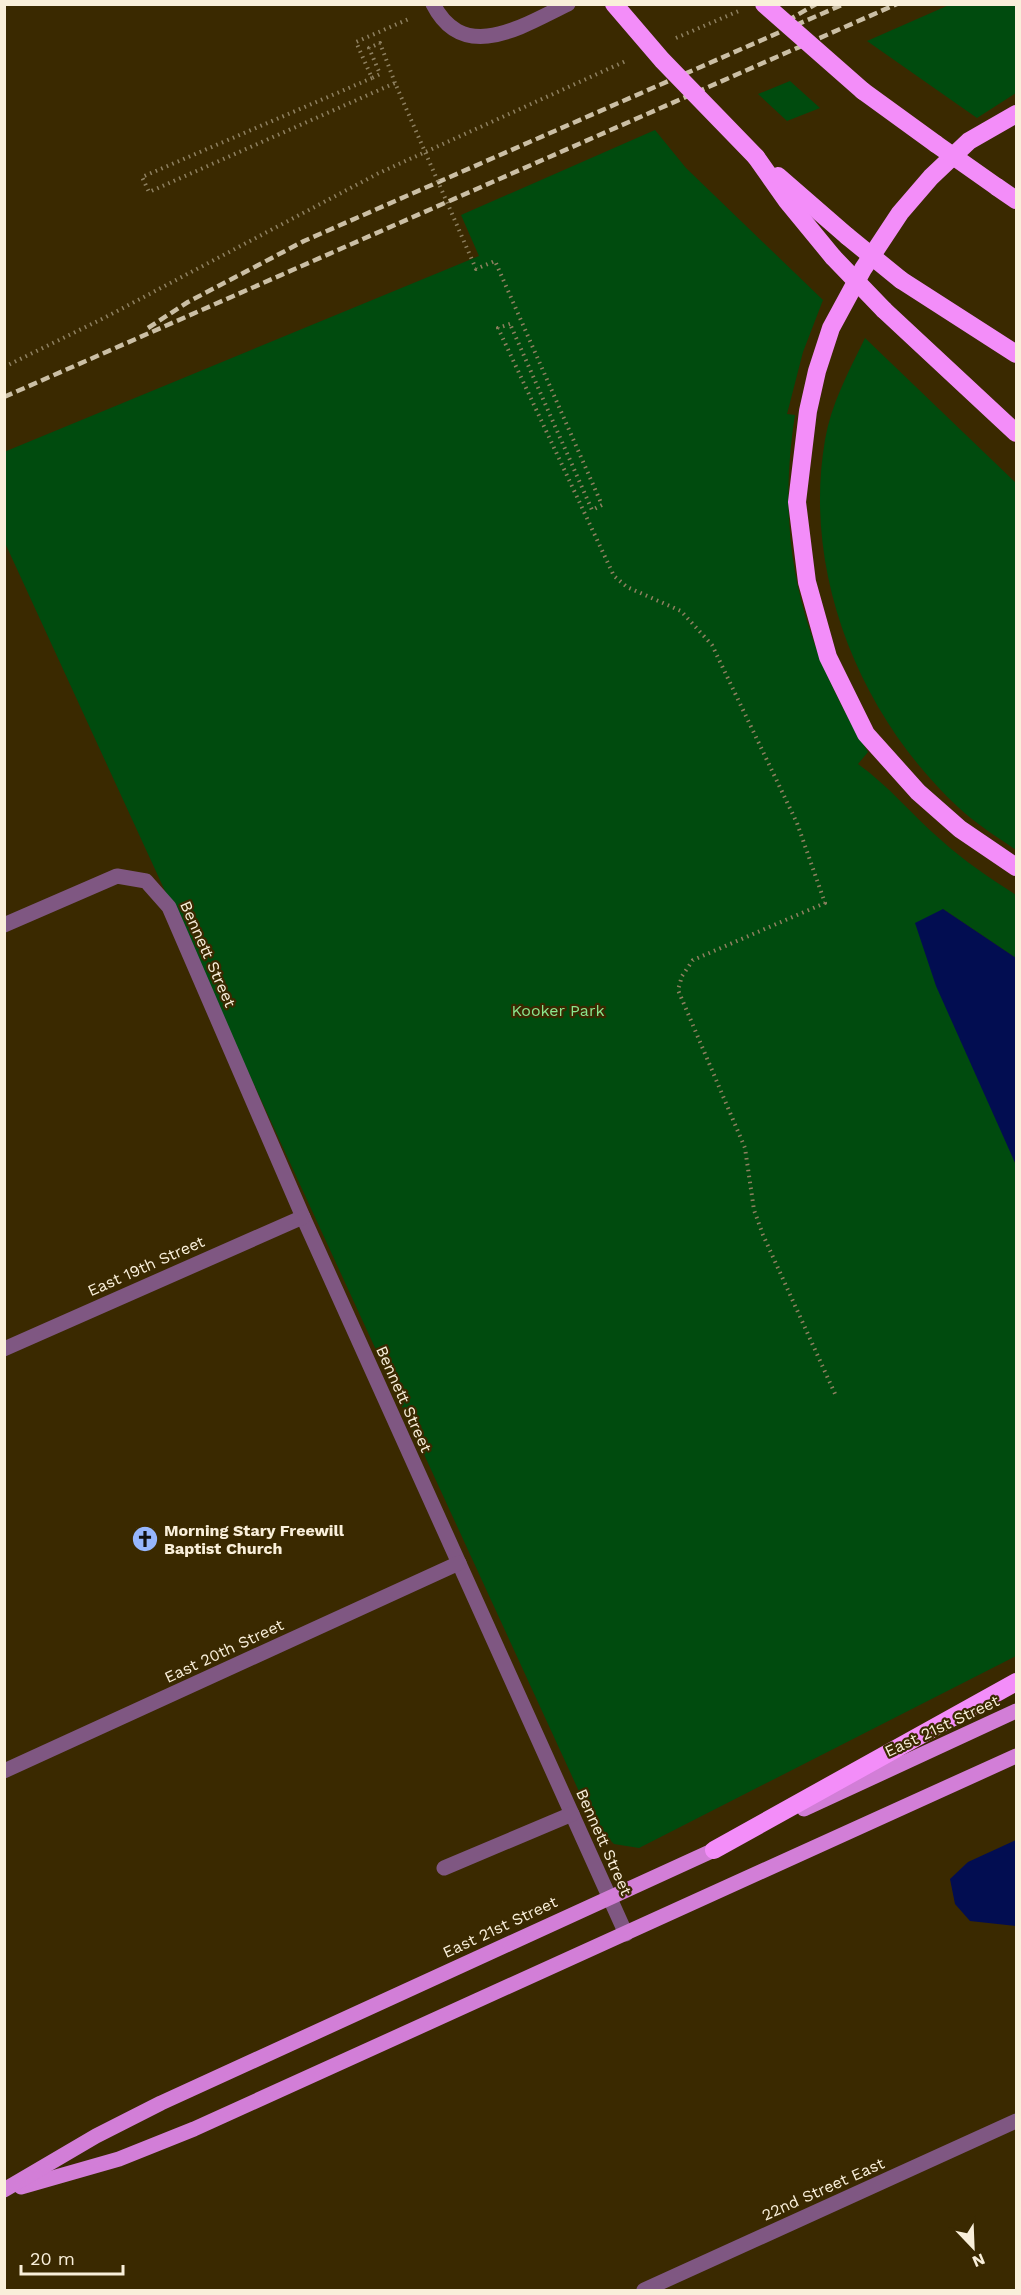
<svg xmlns="http://www.w3.org/2000/svg" width="1021" height="2295" font-family="'Work Sans',sans-serif">
<style>
.green{fill:#004b0e}
.water{fill:#020d51}
.lines{fill:none;stroke-linecap:round;stroke-linejoin:round}
.path{stroke:#8e8060;stroke-width:4;stroke-dasharray:1.5 4.5;stroke-linecap:butt}
.minor{stroke:#7f5782;stroke-width:15}
.major{stroke:#d27ed7;stroke-width:15}
.highway{stroke:#f38df9;stroke-width:18}
.rail{stroke:#cbbfa5;stroke-width:4.5;stroke-dasharray:9 4.5;stroke-linecap:butt}
.path-bridge{stroke:#8e8060;stroke-width:4;stroke-dasharray:1.5 4.5;stroke-linecap:butt}
.highway-bridge{stroke:#f38df9;stroke-width:18}
.labels{text-anchor:middle;dominant-baseline:central;stroke-width:4.5;stroke-linejoin:round;paint-order:stroke}
.street-label{font-size:16px;fill:#f9efda;stroke:#3a2900}
.park-label{font-size:16px;fill:#8ae78e;stroke:#3a2900}
.poi-label{font-size:16px;font-weight:bold;fill:#f9efda;stroke:#3a2900;text-anchor:start}
</style>
<rect width="100%" height="100%" fill="#3a2900"/>
<!-- green -->
<g class="green">
<path d="M 949,5 L 1016,5 L 1016,93 L 977,118 L 867,41 Z"/>
<path d="M 790,81 L 820,108 L 787,121 L 758,94 Z"/>
<path d="M 655,130 L 686,168 L 823,300 L 803,352 L 787,414 L 795,415 C 775,544 801,642 868,752 L 858,764 C 889,786 912,815 941,840 C 964,861 990,878 1016,895 L 1016,958 L 943,909 L 1010,1151 L 1016,1165 L 1016,1656 L 639,1848 L 614,1844 L 594,1824 L 5,543 L 4,452 L 479,256 L 461,215 Z"/>
<path d="M 865,338 L 1016,483 L 1016,850 C 997,837 975,823 958,807 C 860,716 802,573 825,440 C 831,404 849,371 865,338 Z"/>
</g>
<!-- water -->
<g class="water">
<path d="M 943,909 L 1016,958 L 1016,1165 L 936,986 L 915,923 Z"/>
<path d="M 1016,1840 L 1016,1926 L 970,1921 L 955,1904 L 950,1879 L 968,1862 Z"/>
</g>
<g class="lines">
<!-- path -->
<g class="path">
<path d="M 676,38 L 741,10"/>
<path d="M 395,83 L 380,43 L 369,48 L 380,74 L 372,78 L 356,42 L 411,18"/>
<path d="M 510,324 L 498,328 L 614,576 L 627,587 L 681,611 L 712,645 L 797,823 L 825,903 L 693,960 L 682,976 L 678,990 L 745,1148 L 754,1210 L 763,1235 L 836,1396"/>
<path d="M 4,367 L 104,318 L 379,173 L 628,60"/>
</g>
<!-- minor -->
<g class="minor">
<path d="M 433,4 C 464,65 524,25 568,4"/>
<path d="M 4,925 L 117,876 L 146,881 L 169,907 L 303,1217 L 626,1934"/>
<path d="M 4,1349 L 303,1217"/>
<path d="M 4,1771 L 459,1563"/>
<path d="M 444,1868 L 572,1814"/>
<path d="M 644,2290 L 1016,2121"/>
</g>
<!-- major -->
<g class="major">
<path d="M 804,1809 L 1016,1711"/>
<path d="M 21,2187 L 119,2159 L 194,2129 L 1016,1756"/>
<path d="M 4,2190 L 96,2136 L 161,2103 L 725,1845"/>
</g>
<!-- highway -->
<g class="highway">
<path d="M 863,91 L 936,144"/>
<path d="M 1016,114 L 969,141 L 931,177 L 900,213 L 863,269 L 831,328 L 817,371 L 808,411 L 797,502 L 807,582 L 828,657 L 866,734 L 918,792 L 960,829 L 1016,867"/>
<path d="M 756,157 L 787,201 L 833,257"/>
<path d="M 778,176 L 847,236"/>
<path d="M 997,187 L 1016,200"/>
<path d="M 901,280 L 1016,354"/>
<path d="M 884,310 L 1016,433"/>
<path d="M 714,1850 L 1016,1682"/>
</g>
<!-- rail -->
<g class="rail">
<path d="M 787,21 L 816,4"/>
<path d="M 148,328 L 188,302 L 304,241 L 844,4"/>
<path d="M 4,397 L 897,4"/>
</g>
<!-- path-bridge -->
<path class="path-bridge" d="M 372,78 L 142,177 L 149,192 L 395,83 L 476,269 L 495,261 L 602,505 L 592,510 L 510,324"/>
<!-- highway-bridge -->
<g class="highway-bridge">
<path d="M 614,4 L 662,60 L 756,157"/>
<path d="M 764,4 L 863,91"/>
<path d="M 936,144 L 997,187"/>
<path d="M 847,236 L 901,280"/>
<path d="M 833,257 L 884,310"/>
</g>
</g>
<!-- icons -->
<defs>
<g id="church-disc" transform="scale(1.35)"><circle r="9.5" fill="#96b6fd" stroke="#3a2900"/><path d="M-1.2-6h2.4v3.5h3.3v2.4h-3.3V6h-2.4V-.1h-3.3v-2.4h3.3Z" fill="#111"/></g>
</defs>
<g fill-rule="evenodd">
<use href="#church-disc" x="145" y="1539"/>
</g>
<g class="labels">
<!-- street labels -->
<g class="street-label">
<text transform="translate(208 954) rotate(66)">Bennett Street</text>
<text transform="translate(146 1266) rotate(-24)">East 19th Street</text>
<text transform="translate(404 1399) rotate(66)">Bennett Street</text>
<text transform="translate(224 1651) rotate(-25)">East 20th Street</text>
<text transform="translate(942 1726) rotate(-25)">East 21st Street</text>
<text transform="translate(604 1842) rotate(66)">Bennett Street</text>
<text transform="translate(500 1927) rotate(-25)">East 21st Street</text>
<text transform="translate(823 2189) rotate(-24)">22nd Street East</text>
</g>
<!-- park labels -->
<g class="park-label">
<text x="558" y="1010">Kooker Park</text>
</g>
<!-- poi labels -->
<g class="poi-label">
<text x="164" y="1530">Morning Stary Freewill<tspan x="164" dy="18">Baptist Church</tspan></text>
</g>
</g>
<!-- border -->
<rect width="1021" height="2295" fill="none" stroke="#f9efda" stroke-width="12"/>
<!-- north arrow -->
<g transform="translate(973 2247) rotate(157)" stroke="#3a2900" stroke-width="4.5" paint-order="stroke">
<path d="M0-4.5L10 22L0 15L-10 22Z" fill="#f9efda"/>
<text y="-9" font-size="16" font-weight="bold" text-anchor="middle" fill="#f9efda">N</text>
</g>
<!-- scale -->
<path d="M21 2265v9h102v-9" fill="none" stroke="#f9efda" stroke-width="3"/>
<text x="30" y="2265" font-size="18" fill="#f9efda" stroke="#3a2900" stroke-width="4.5" paint-order="stroke">20 m</text>
</svg>
